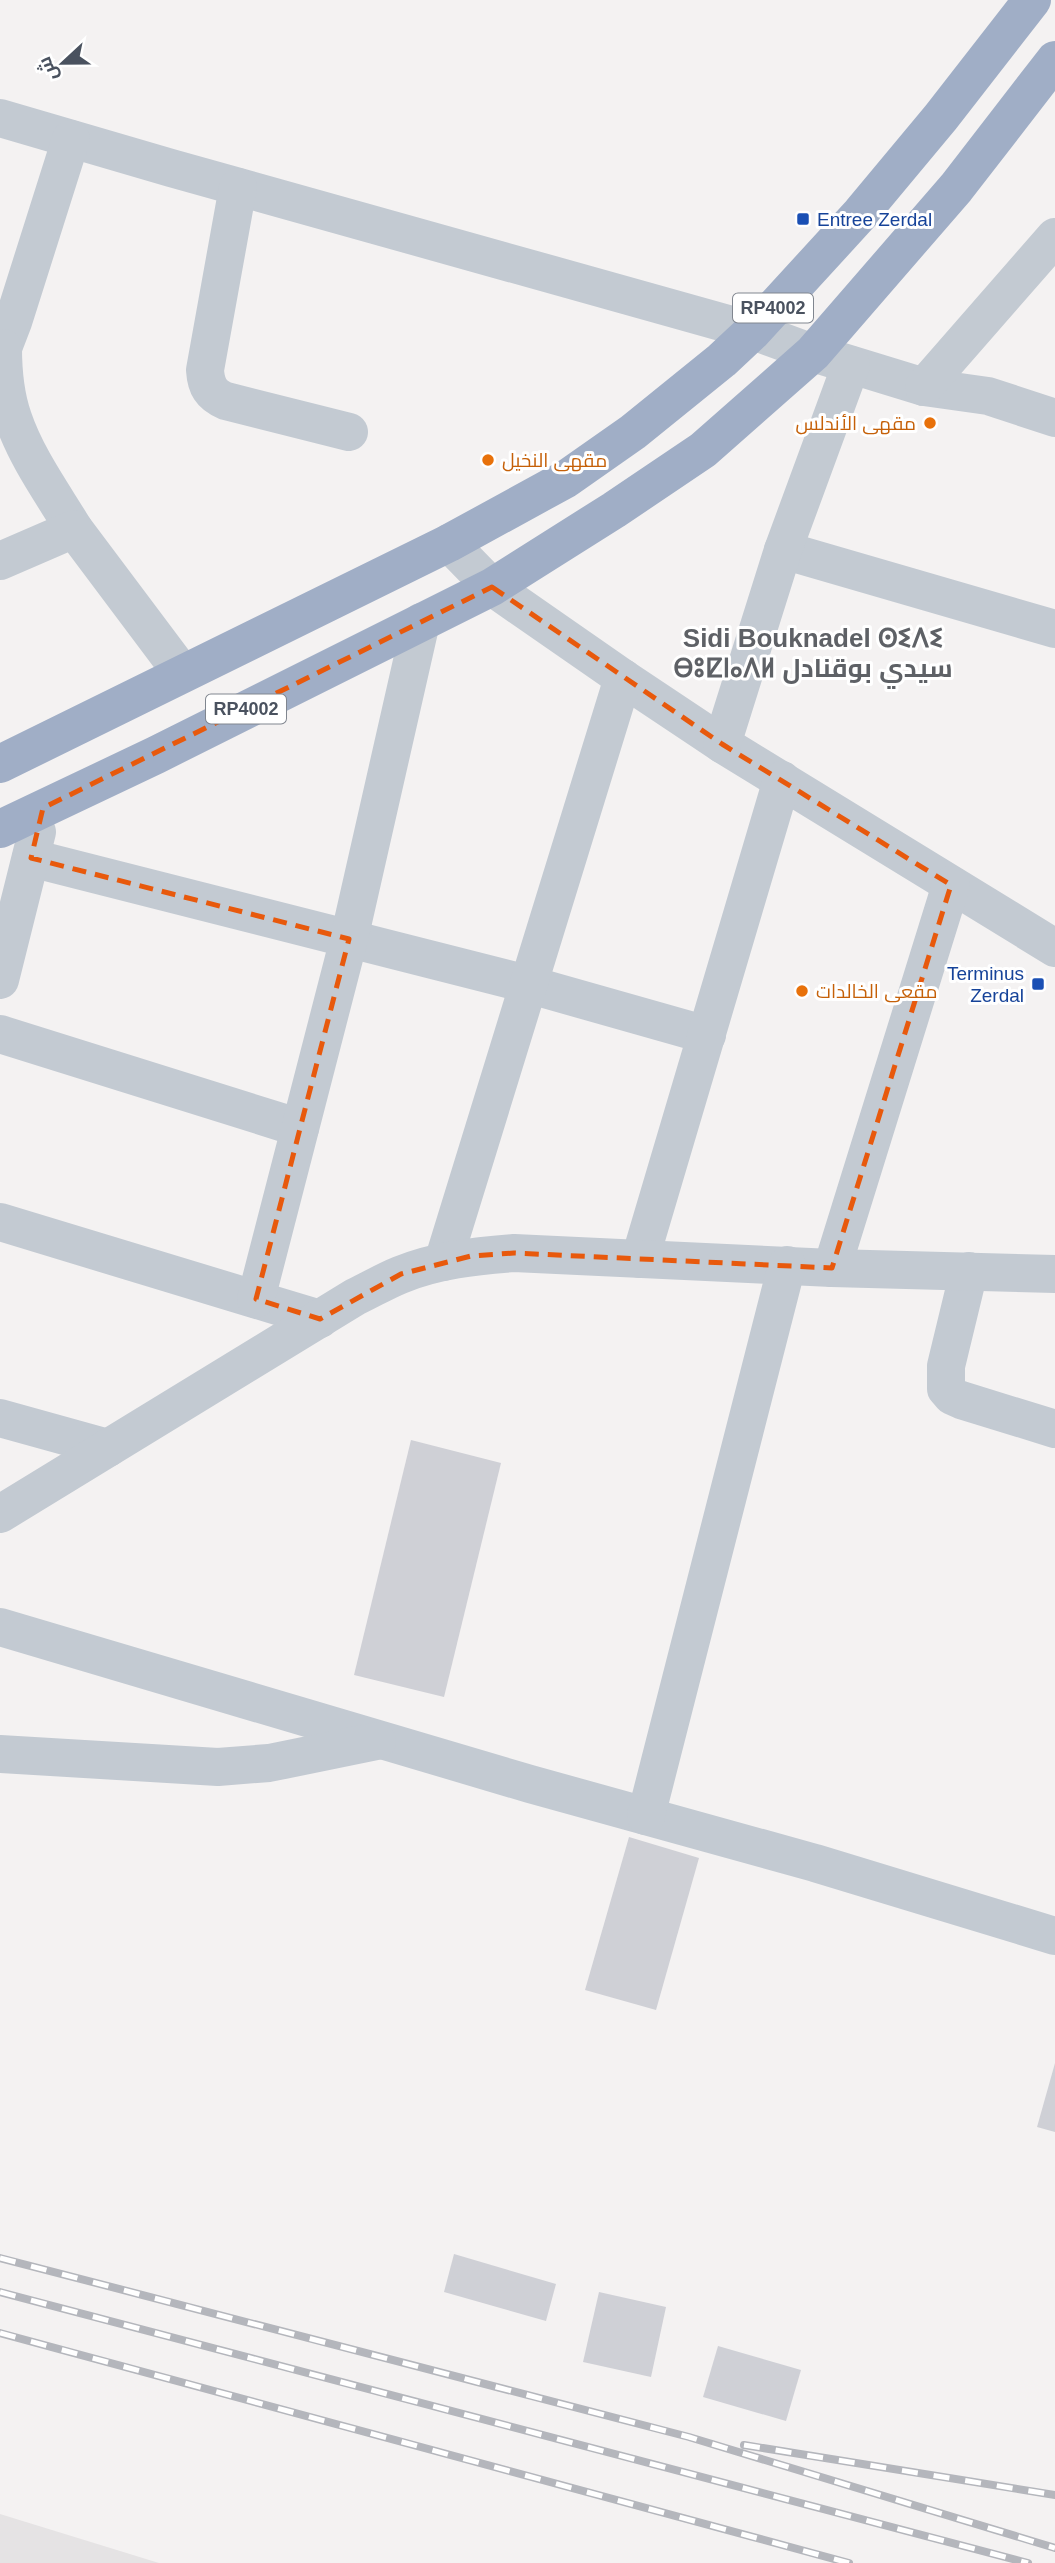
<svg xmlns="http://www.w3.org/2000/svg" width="1055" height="2563" font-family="Arial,Cairo,'Noto Sans Tifinagh',sans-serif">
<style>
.education{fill:#e5e3e4}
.building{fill:#cfd0d6}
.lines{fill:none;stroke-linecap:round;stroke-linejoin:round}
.minor{stroke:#c3cad2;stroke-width:38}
.trunk{stroke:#a0aec6;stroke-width:38}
.rail-casing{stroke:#b4b6bc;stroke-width:8}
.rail{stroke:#fff;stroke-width:5;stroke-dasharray:16;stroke-linecap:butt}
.marked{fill:none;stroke:#e8590c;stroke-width:5;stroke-dasharray:14 9;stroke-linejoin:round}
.transit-dot{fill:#1a4fb4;stroke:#fff;stroke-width:2.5}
.food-dot{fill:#e8710a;stroke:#fff;stroke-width:2.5}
.labels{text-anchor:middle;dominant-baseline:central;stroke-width:6;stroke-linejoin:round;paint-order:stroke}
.shield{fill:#fff;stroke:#80868f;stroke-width:2}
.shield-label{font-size:18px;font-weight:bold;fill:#4a525f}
.transit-label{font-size:19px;fill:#164399;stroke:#fff;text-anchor:start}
.food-label{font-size:19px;fill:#c56008;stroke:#fff;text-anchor:start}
.district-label{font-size:26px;font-weight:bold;fill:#5e6166;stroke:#fff}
</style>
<rect width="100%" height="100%" fill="#f4f2f2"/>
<!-- education -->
<path class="education" d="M 0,2514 L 159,2563 L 0,2563 Z"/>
<!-- building -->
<g class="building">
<path d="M 411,1440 L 501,1463 L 444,1697 L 354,1675 Z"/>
<path d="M 629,1837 L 699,1858 L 656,2010 L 585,1990 Z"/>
<path d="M 1055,2063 L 1055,2132 L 1037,2127 Z"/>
<path d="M 454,2254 L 556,2284 L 546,2321 L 444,2292 Z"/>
<path d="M 599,2292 L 666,2307 L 651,2377 L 583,2362 Z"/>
<path d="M 718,2346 L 801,2370 L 786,2421 L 703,2397 Z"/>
</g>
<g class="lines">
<!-- minor -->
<g class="minor">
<path d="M 0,118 L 171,168 L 753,331 L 813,353 L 924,387 L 988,396 L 1055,418"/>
<path d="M 238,187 L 205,370 C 206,386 211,395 226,401 L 349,432"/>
<path d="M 0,347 L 3,348 L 13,322 L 71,139"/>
<path d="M 3,348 C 3,372 5,395 13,418 C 26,457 53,494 74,529"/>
<path d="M 924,387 L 1055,237"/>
<path d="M 449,543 L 492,587 L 623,678 L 722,744 L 1055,948"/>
<path d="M 783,550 L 1055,629"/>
<path d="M 0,561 L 74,529 L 182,673"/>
<path d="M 722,744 L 783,550 L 851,365"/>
<path d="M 31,858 L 527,984 L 707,1035"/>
<path d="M 0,980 L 37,832"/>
<path d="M 0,1034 L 300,1128"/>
<path d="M 0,1222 L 320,1319"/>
<path d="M 640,1259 L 782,780"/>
<path d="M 443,1262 L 623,678"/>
<path d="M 832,1268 L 951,885"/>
<path d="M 969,1271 L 946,1366 L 946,1389 L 952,1396 L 961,1400 L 1055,1429"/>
<path d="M 256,1299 L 349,939 L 421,622"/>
<path d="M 0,1418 L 108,1448"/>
<path d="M 0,1514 L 355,1297 C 370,1290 385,1281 400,1275 C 436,1260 476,1256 514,1253 L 832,1268 L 1055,1274"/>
<path d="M 0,1627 L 530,1784 L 815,1863 L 1055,1936"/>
<path d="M 0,1754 L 218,1767 L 269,1763 L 377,1741"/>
<path d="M 646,1816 L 787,1265"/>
</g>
<!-- trunk -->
<g class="trunk">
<path d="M 0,764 L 449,543 L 566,479 L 633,432 L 722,360 L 753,331 L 861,213 L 941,117 L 1032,0"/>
<path d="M 0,829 L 156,755 L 492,587 L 614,510 L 703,450 L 813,353 L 956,188 L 1055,60"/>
</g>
<!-- rail casing -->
<g class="rail-casing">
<g id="rail">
<path d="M 0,2258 L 689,2437 L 1055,2548"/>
<path d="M 0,2292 L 1028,2563"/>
<path d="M 0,2333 L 849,2563"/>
<path d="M 744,2445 L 1055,2495"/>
</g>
</g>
<!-- rail -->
<use href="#rail" class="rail"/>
</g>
<!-- marked area -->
<path class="marked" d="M 492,587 L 722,744 L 951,885 L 832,1268 L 514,1253 L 471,1256 L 401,1274 L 320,1319 L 256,1299 L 349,939 L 31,858 L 43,808 Z"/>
<!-- markers -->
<g class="transit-dot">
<rect x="796" y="212" width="14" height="14" rx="3.5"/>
<rect x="1031" y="977" width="14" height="14" rx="3.5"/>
</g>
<g class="food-dot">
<circle cx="930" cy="423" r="7"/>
<circle cx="488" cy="460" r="7"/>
<circle cx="802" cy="991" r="7"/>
</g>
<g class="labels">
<!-- shield labels -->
<g class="shield">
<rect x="733" y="293.5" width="80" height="29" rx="5"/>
<rect x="206" y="694.5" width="80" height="29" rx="5"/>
</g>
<g class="shield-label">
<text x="773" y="308">RP4002</text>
<text x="246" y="709">RP4002</text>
</g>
<!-- transit labels -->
<g class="transit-label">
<text x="817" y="219">Entree Zerdal</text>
<text x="1024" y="973" text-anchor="end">Terminus<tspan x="1024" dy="22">Zerdal</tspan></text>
</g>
<!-- food labels -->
<g class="food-label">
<text x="916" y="423" text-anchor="end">مقهى الأندلس</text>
<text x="502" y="460">مقهى النخيل</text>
<text x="816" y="991">مقعى الخالدات</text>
</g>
<!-- district labels -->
<g class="district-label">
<text x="813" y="638">Sidi Bouknadel ⵙⵉⴷⵉ<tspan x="813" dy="30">ⴱⵓⵇⵏⴰⴷⵍ سيدي بوقنادل</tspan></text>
</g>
</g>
<!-- north arrow -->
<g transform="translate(63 63) rotate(248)" stroke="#ffffff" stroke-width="5" paint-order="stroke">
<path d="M0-5L12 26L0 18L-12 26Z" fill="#4a525f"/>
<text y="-10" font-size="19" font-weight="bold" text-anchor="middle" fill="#4a525f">ش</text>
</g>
</svg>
